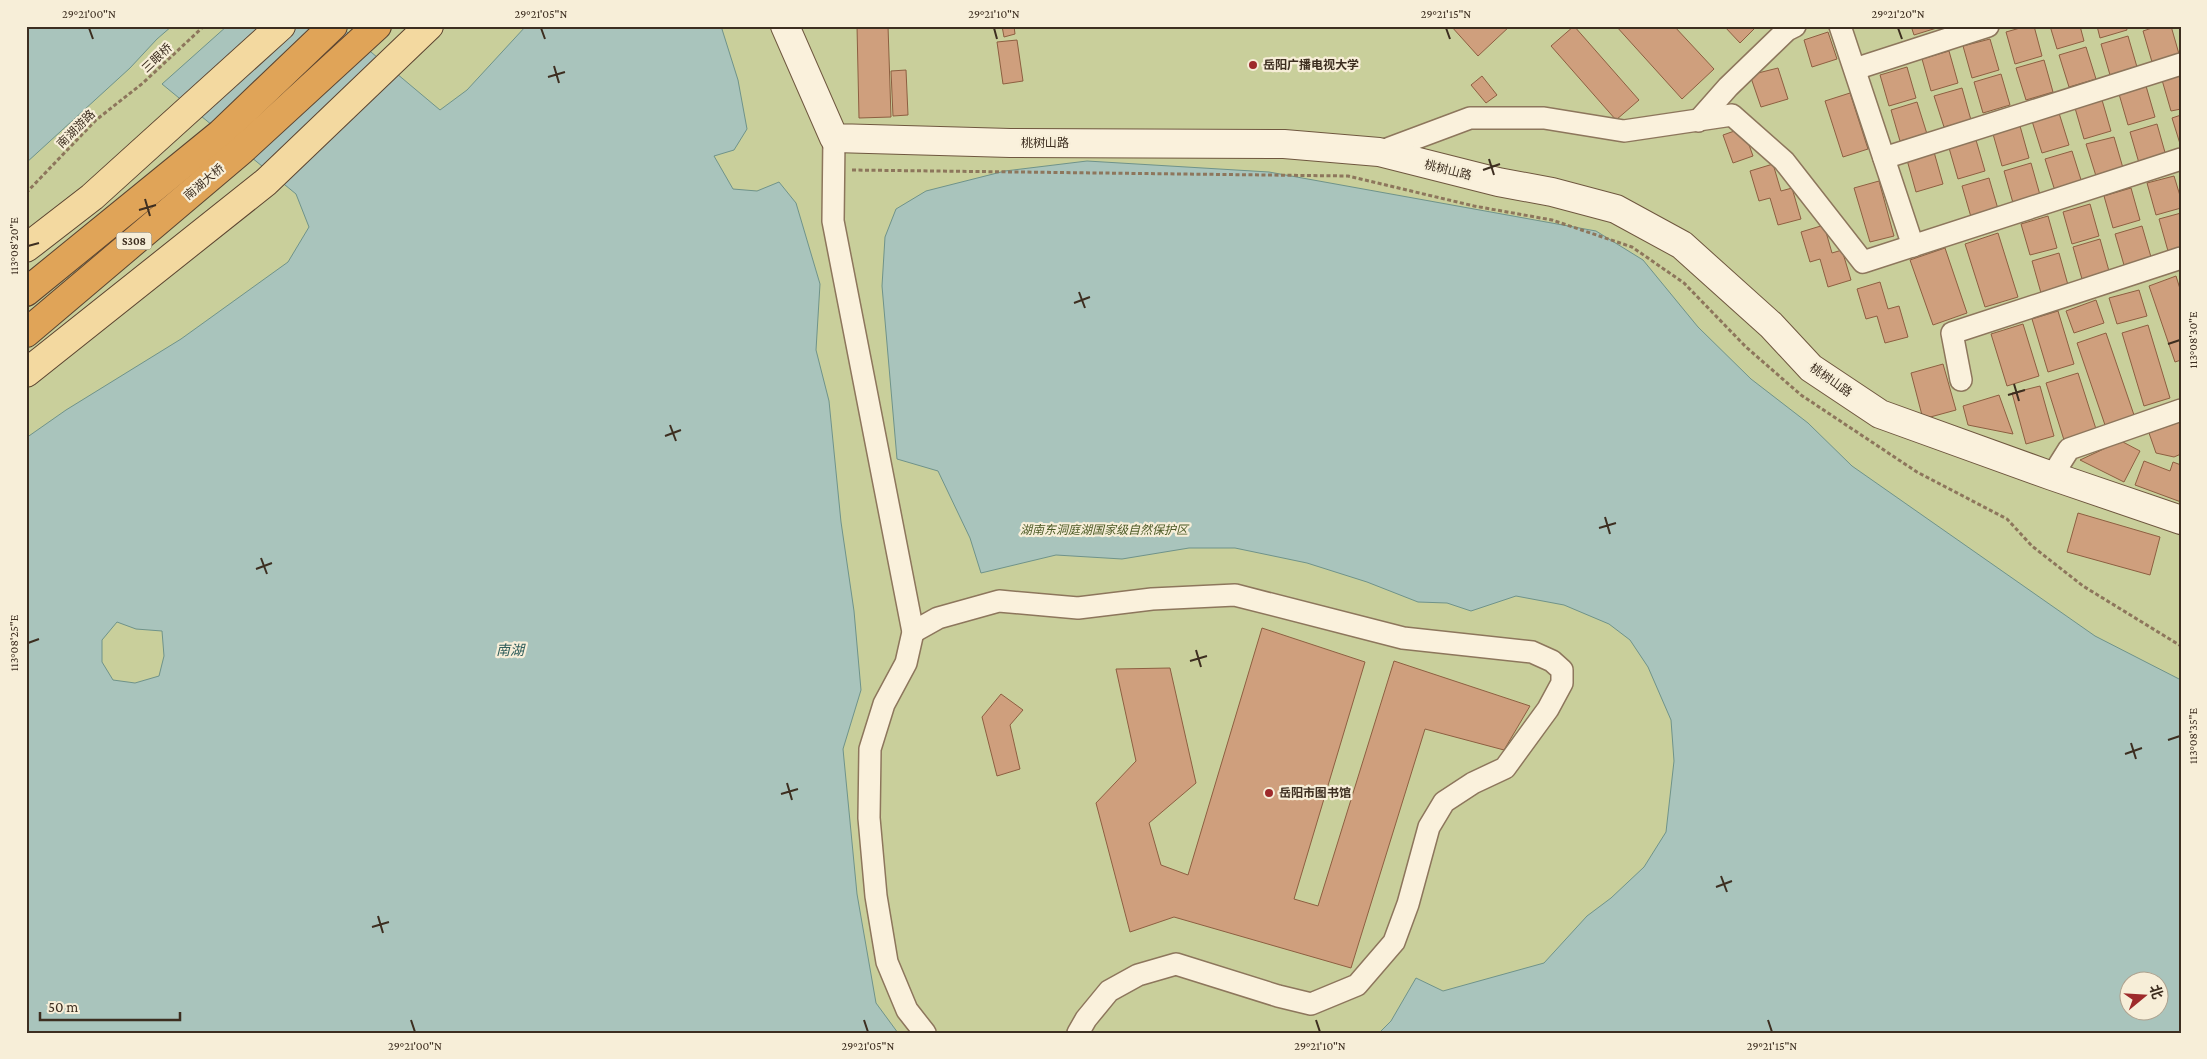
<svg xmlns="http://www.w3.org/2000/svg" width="2207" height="1059" font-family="'Crimson Pro','Noto Sans SC',serif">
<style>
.green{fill:#c9cf9b;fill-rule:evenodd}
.water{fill:#a9c4bc;stroke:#6f938a;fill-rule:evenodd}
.building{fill:#cf9f7d;stroke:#8d5f41}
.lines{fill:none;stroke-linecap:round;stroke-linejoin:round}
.street-casing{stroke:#8d765c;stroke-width:24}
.secondary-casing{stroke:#6f573f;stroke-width:30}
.primary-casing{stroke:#5b4430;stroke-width:30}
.highway-casing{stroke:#5b4430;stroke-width:30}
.path{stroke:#8d765c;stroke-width:3;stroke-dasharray:4 2.5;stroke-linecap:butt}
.street{stroke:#faf1dc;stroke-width:21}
.secondary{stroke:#faf1dc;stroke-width:28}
.primary{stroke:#f3d9a0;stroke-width:28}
.highway{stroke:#e0a458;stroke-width:28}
.ticks{fill:none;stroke:#3d2e20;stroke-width:2}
.poi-dot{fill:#9e2a2b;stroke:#f7eed8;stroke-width:2}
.labels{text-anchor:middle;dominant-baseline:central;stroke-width:4.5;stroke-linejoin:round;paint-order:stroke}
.shield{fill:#f7eed8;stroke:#756857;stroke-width:1}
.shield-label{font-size:11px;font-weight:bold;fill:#3d2e20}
.street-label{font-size:12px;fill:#3d2e20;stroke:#f7eed8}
.poi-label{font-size:12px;font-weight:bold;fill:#3d2e20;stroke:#f7eed8;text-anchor:start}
.park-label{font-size:12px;font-style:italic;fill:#4d5a26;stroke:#f7eed8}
.water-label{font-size:14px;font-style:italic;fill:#2f5d5a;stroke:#f7eed8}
.neatline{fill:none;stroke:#3d2e20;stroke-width:2}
.ticks-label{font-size:12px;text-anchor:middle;fill:#3d2e20}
</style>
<rect width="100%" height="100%" fill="#f0e4c8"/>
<!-- green -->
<path class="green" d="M 26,26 L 2181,26 L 2181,1033 L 26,1033 ZM 2130,982 L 2160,982 L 2160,1012 L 2130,1012 Z"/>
<!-- water -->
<g class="water">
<path d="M 26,26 L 172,26 L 157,39 L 130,68 L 26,163 Z"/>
<path d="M 227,26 L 340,26 L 440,110 L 467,90 L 526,26 L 721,26 L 738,80 L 747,129 L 734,150 L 714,156 L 733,189 L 757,191 L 779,182 L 796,203 L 820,284 L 816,350 L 829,401 L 841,522 L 854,611 L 861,690 L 843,749 L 857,894 L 876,1003 L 898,1033 L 26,1033 L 26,438 L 66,410 L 181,339 L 288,262 L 309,227 L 296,194 L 162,84 ZM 117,622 L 136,629 L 162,631 L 164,656 L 159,676 L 135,683 L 113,680 L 102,662 L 102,640 Z"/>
<path d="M 1087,161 L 1269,172 L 1596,231 L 1643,260 L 1698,327 L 1751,379 L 1808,423 L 1852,466 L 2095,636 L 2181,680 L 2181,1033 L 1379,1033 L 1391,1021 L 1416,978 L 1443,991 L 1544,963 L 1587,916 L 1611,898 L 1644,867 L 1666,832 L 1674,761 L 1671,720 L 1648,667 L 1630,640 L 1609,624 L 1564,605 L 1516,596 L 1471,611 L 1447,603 L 1418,602 L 1367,582 L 1307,563 L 1235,548 L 1189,548 L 1122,559 L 1056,555 L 981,573 L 970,538 L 938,471 L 897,459 L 882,286 L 885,237 L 896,209 L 926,191 L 1005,171 ZM 2130,982 L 2160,982 L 2160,1012 L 2130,1012 Z"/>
</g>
<!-- building -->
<g class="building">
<path d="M 857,26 L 888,26 L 891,117 L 859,118 Z"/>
<path d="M 1002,26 L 1014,26 L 1015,34 L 1004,37 Z"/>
<path d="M 1451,26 L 1510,26 L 1478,56 Z"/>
<path d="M 1574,26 L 1639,100 L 1616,120 L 1551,46 Z"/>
<path d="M 1616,26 L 1674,26 L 1714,69 L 1682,99 Z"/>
<path d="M 1724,26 L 1757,26 L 1740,43 Z"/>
<path d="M 1911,26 L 1940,26 L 1940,27 L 1914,35 Z"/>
<path d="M 2027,26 L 2034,26 L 2042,56 L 2015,64 L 2006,32 Z"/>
<path d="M 2050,26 L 2080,26 L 2084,41 L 2057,49 Z"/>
<path d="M 2097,26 L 2126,26 L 2127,30 L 2100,38 Z"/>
<path d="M 2158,26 L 2171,26 L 2179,54 L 2152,62 L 2143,31 Z"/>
<path d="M 1828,32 L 1837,59 L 1812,67 L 1804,40 Z"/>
<path d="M 2128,36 L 2137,67 L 2110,75 L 2101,44 Z"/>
<path d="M 1990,39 L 1999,70 L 1972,78 L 1963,46 Z"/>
<path d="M 1017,40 L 1023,81 L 1003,84 L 997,42 Z"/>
<path d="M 2086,47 L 2096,79 L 2069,87 L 2059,55 Z"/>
<path d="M 1949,51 L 1958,83 L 1931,91 L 1922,59 Z"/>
<path d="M 2044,60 L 2053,92 L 2026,100 L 2016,68 Z"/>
<path d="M 1907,67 L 1916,98 L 1889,106 L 1880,75 Z"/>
<path d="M 1778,68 L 1788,99 L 1761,107 L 1750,75 Z"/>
<path d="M 906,70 L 908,115 L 893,116 L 891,71 Z"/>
<path d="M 2001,74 L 2010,105 L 1983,113 L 1974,82 Z"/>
<path d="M 2181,74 L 2181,109 L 2171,111 L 2162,80 Z"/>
<path d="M 1482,76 L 1497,95 L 1486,103 L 1471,85 Z"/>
<path d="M 2146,86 L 2155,117 L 2128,125 L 2119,94 Z"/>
<path d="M 1962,88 L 1971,120 L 1944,127 L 1934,96 Z"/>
<path d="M 1850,93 L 1868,149 L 1843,157 L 1825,101 Z"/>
<path d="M 2102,100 L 2111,131 L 2084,139 L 2075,108 Z"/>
<path d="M 1917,102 L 1927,134 L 1900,141 L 1891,110 Z"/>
<path d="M 2059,113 L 2069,145 L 2042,153 L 2032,121 Z"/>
<path d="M 2181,115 L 2181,147 L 2172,118 Z"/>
<path d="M 2157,124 L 2166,156 L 2139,163 L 2130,132 Z"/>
<path d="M 2020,126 L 2029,158 L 2002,166 L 1993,134 Z"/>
<path d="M 1743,128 L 1753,156 L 1733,163 L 1723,135 Z"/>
<path d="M 2114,137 L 2123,168 L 2096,176 L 2086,144 Z"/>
<path d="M 1976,140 L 1985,171 L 1958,179 L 1949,148 Z"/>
<path d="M 2072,151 L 2082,183 L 2055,191 L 2045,159 Z"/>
<path d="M 1934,152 L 1943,184 L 1916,192 L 1907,160 Z"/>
<path d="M 2031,163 L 2040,195 L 2013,203 L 2004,171 Z"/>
<path d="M 1773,164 L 1781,191 L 1792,188 L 1801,219 L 1778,225 L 1770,198 L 1759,201 L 1750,171 Z"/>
<path d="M 2174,176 L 2181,199 L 2181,208 L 2156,215 L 2147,183 Z"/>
<path d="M 1989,178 L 1998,209 L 1971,217 L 1962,186 Z"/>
<path d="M 1879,181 L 1894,236 L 1870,242 L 1854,188 Z"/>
<path d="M 2131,188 L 2140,220 L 2113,228 L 2104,196 Z"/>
<path d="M 2090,204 L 2099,236 L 2072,244 L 2063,212 Z"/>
<path d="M 2181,213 L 2181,247 L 2168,251 L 2159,219 Z"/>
<path d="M 2048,216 L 2057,248 L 2030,255 L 2021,224 Z"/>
<path d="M 1824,225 L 1832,253 L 1842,250 L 1851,280 L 1828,287 L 1820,259 L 1810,262 L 1801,232 Z"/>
<path d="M 2142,226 L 2151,257 L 2124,265 L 2115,234 Z"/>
<path d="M 1998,233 L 2018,297 L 1985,307 L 1965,244 Z"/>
<path d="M 2100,239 L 2109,271 L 2082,279 L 2073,247 Z"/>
<path d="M 1945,248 L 1967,313 L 1933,325 L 1910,260 Z"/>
<path d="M 2059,253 L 2068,285 L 2041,293 L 2032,261 Z"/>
<path d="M 2176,276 L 2181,292 L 2181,360 L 2175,362 L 2149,286 Z"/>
<path d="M 1880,282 L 1888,309 L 1899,306 L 1908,337 L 1885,343 L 1877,316 L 1866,319 L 1857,289 Z"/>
<path d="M 2139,290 L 2147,316 L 2117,324 L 2109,298 Z"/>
<path d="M 2096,300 L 2104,323 L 2074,333 L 2066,311 Z"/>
<path d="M 2058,311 L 2074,364 L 2048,372 L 2032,319 Z"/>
<path d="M 2023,324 L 2039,376 L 2007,386 L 1991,334 Z"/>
<path d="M 2148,325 L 2170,398 L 2144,406 L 2122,333 Z"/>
<path d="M 2106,333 L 2134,415 L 2105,425 L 2077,343 Z"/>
<path d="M 1943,364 L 1956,410 L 1923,419 L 1911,373 Z"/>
<path d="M 2078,373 L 2096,429 L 2064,440 L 2046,383 Z"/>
<path d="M 2040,386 L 2054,436 L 2026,444 L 2012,393 Z"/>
<path d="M 1999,395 L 2013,434 L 1968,425 L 1963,406 Z"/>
<path d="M 2180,422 L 2181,454 L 2174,457 L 2156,453 L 2149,433 Z"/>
<path d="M 2121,441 L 2140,451 L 2124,482 L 2080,460 Z"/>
<path d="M 2144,461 L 2170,471 L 2173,462 L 2181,465 L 2181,502 L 2135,485 Z"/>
<path d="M 2078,513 L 2160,537 L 2150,575 L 2067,552 Z"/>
<path d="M 1262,628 L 1365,662 L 1294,899 L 1318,906 L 1394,661 L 1530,706 L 1504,750 L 1425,729 L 1351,968 L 1174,917 L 1130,932 L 1096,803 L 1136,761 L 1116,669 L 1170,668 L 1196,783 L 1149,823 L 1161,865 L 1188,875 Z"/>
<path d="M 1001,694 L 1023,710 L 1010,725 L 1020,769 L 997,776 L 982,717 Z"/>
</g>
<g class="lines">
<!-- street casing -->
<g class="street-casing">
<g id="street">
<path d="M 1840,26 L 1913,246"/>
<path d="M 1855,69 L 1988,26"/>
<path d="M 1698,121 L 1728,87 L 1787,30 L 1795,26"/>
<path d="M 834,138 L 833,221 L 913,632 L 906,663 L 884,704 L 870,749 L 869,818 L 876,896 L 887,962 L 907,1010 L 925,1033"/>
<path d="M 1379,152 L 1470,118 L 1544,118 L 1624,131 L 1732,115 L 1784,161 L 1863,262 L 2181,159"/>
<path d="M 1884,158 L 2181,64"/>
<path d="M 1961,380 L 1952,333 L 2181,258"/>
<path d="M 2052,476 L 2069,449 L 2181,410"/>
<path d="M 913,632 L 938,618 L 999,601 L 1078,608 L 1152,599 L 1235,595 L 1403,638 L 1532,652 L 1552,661 L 1562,670 L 1562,683 L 1548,709 L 1505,768 L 1473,783 L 1444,802 L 1429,827 L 1408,904 L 1394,942 L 1357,985 L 1311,1004 L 1278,996 L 1176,964 L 1138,975 L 1109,991 L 1086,1019 L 1078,1033"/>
</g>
</g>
<!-- secondary casing -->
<g class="secondary-casing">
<path id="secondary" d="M 785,26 L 834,138 L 1010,143 L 1284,144 L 1379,152 L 1498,182 L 1552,192 L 1616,209 L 1682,245 L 1771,325 L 1811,368 L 1880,414 L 2052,476 L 2181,520"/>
</g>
<!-- primary casing -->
<g class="primary-casing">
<g id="primary">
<path d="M 26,248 L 92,197 L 281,26"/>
<path d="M 26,373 L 266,182 L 429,26"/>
</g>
</g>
<!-- highway casing -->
<g class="highway-casing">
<g id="highway">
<path d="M 26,292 L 220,134 L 333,26"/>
<path d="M 26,333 L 242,150 L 377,26"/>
</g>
</g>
<!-- path -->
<g class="path">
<path d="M 852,170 L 1348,176 L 1474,206 L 1552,220 L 1632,247 L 1684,283 L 1746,347 L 1801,395 L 1917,472 L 2007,519 L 2032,546 L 2083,586 L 2181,646"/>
<path d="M 26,193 L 96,120 L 143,83 L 204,26"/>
</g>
<!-- street -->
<use href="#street" class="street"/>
<!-- secondary -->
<use href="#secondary" class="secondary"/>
<!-- primary -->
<use href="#primary" class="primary"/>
<!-- highway -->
<use href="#highway" class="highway"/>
</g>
<!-- ticks -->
<path class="ticks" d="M 89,28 L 93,39M 541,28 L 545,39M 994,28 L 997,39M 1446,28 L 1450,39M 1898,28 L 1902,39M 554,66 L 559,83M 548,77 L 565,72M 1489,159 L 1494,175M 1483,170 L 1500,164M 145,199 L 150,216M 139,210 L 156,205M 28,246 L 39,243M 1079,292 L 1085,308M 1074,303 L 1090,297M 2168,344 L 2180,340M 2014,384 L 2019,401M 2008,395 L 2025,390M 670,425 L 676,441M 665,436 L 681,430M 1605,517 L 1610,534M 1599,528 L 1616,523M 261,558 L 267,574M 256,569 L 272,563M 28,643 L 39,639M 1196,650 L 1201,667M 1190,661 L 1207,656M 2168,740 L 2180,736M 2131,743 L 2136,759M 2125,754 L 2142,748M 787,783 L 792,800M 781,794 L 798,789M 1721,876 L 1727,892M 1716,887 L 1732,881M 378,916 L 383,933M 372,927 L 389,922M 411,1020 L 415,1032M 864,1020 L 868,1032M 1316,1020 L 1320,1032M 1768,1020 L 1772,1032"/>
<!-- markers -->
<g class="poi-dot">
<circle cx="1253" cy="65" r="5"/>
<circle cx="1269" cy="793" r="5"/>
</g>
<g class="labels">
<!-- shield labels -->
<rect class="shield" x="116.5" y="232.5" width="35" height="17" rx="4"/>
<g class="shield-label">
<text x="134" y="241">S308</text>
</g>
<!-- street labels -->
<g class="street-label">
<text transform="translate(157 58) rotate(-43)">三眼桥</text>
<text transform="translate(76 129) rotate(-45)">南湖游路</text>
<text x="1045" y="143">桃树山路</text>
<text transform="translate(1448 170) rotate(14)">桃树山路</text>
<text transform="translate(204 182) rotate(-40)">南湖大桥</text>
<text transform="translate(1831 380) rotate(35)">桃树山路</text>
</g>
<!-- poi labels -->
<g class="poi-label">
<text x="1263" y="65">岳阳广播电视大学</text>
<text x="1279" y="793">岳阳市图书馆</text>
</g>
<!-- park labels -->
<g class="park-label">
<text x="1104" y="530">湖南东洞庭湖国家级自然保护区</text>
</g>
<!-- water labels -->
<g class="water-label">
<text x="510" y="650">南湖</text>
</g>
</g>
<!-- border -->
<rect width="2207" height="1059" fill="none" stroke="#f7eed8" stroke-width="55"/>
<!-- north arrow -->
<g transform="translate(2144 996) rotate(72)"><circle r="24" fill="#f7eed8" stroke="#ada18e"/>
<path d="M0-4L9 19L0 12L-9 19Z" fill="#9e2a2b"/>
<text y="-8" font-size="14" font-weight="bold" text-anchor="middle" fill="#3d2e20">北</text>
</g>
<!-- scale -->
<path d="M40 1012v8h140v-8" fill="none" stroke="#3d2e20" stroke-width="2.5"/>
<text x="48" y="1012" font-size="15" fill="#3d2e20" stroke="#f7eed8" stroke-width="4" paint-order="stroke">50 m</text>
<rect x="28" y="28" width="2152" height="1004" class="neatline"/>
<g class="ticks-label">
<text x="89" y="18">29°21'00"N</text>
<text x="541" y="18">29°21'05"N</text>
<text x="994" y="18">29°21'10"N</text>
<text x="1446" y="18">29°21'15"N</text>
<text x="1898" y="18">29°21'20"N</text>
<text transform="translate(14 246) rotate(-90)" y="4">113°08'20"E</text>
<text transform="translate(2193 340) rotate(-90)" y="4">113°08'30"E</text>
<text transform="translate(14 643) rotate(-90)" y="4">113°08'25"E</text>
<text transform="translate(2193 736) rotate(-90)" y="4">113°08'35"E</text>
<text x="415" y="1050">29°21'00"N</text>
<text x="868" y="1050">29°21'05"N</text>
<text x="1320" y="1050">29°21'10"N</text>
<text x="1772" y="1050">29°21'15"N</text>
</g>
</svg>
